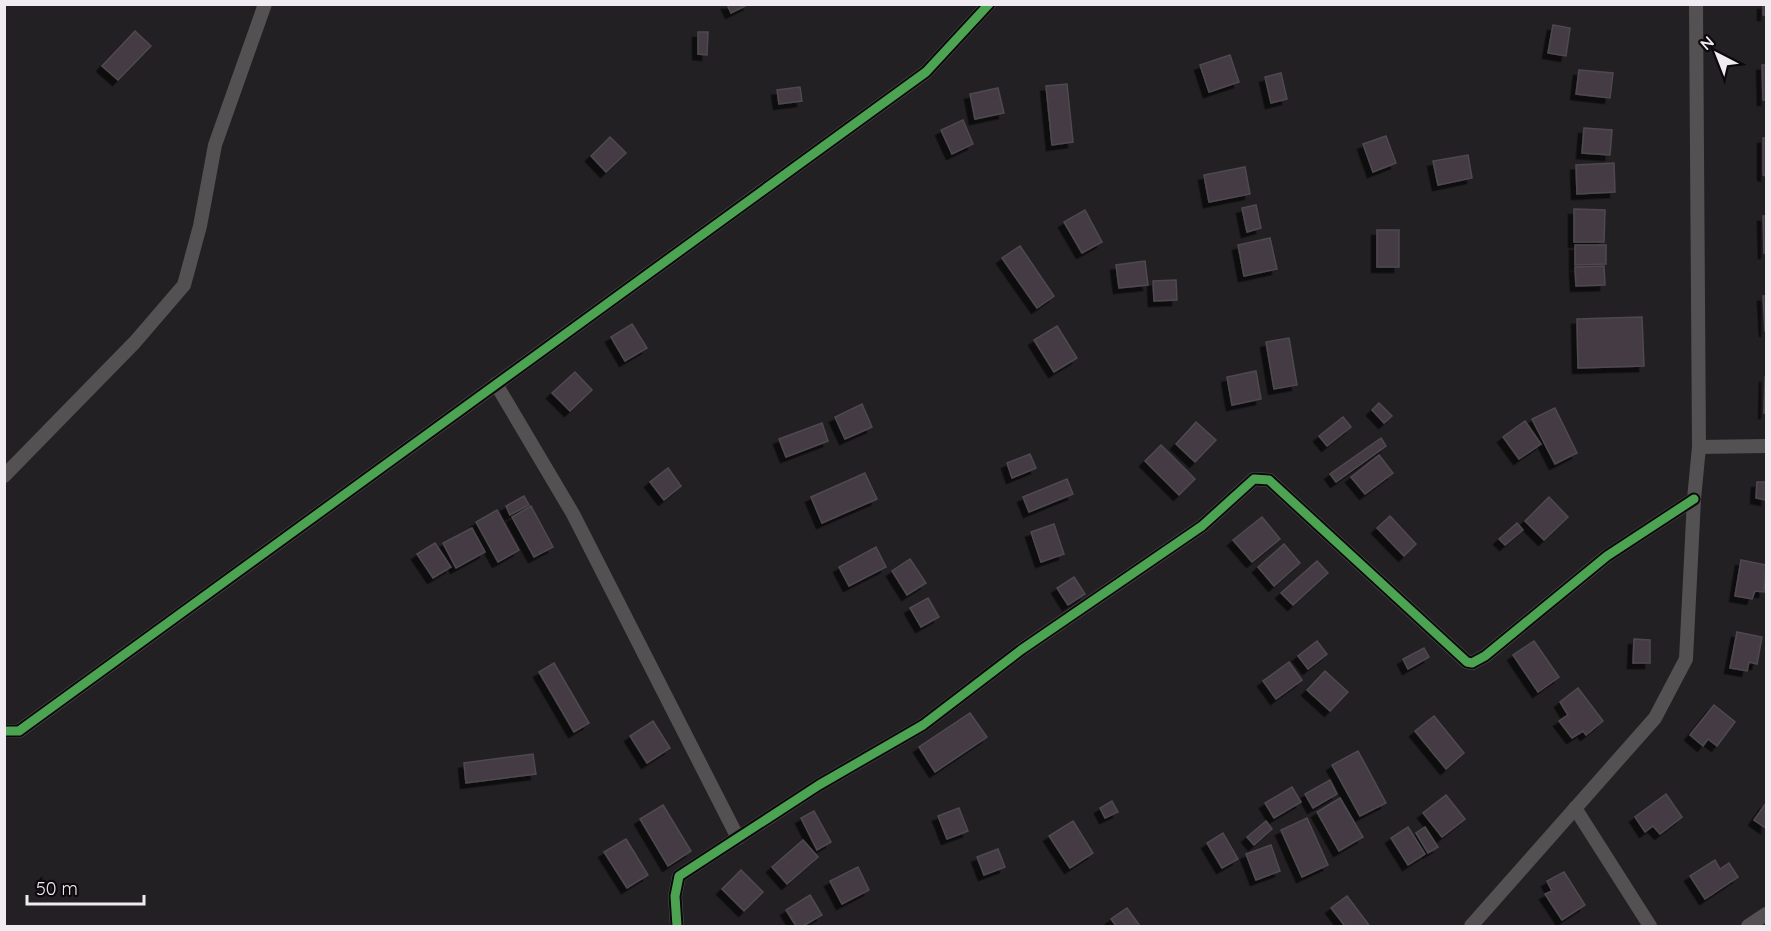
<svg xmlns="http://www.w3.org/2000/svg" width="1771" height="931" font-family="Quicksand,sans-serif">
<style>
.building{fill:#443a45;stroke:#4e4a4e;stroke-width:1.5;filter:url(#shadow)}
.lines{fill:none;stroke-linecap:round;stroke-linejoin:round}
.street{stroke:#535151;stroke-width:14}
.cycleway-casing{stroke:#0c090c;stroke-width:13}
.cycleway{stroke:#4ca352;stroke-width:9}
</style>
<defs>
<filter id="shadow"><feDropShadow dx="-5.5" dy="5.5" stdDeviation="0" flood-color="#0009"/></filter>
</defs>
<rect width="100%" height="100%" fill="#232024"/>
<!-- building -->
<g class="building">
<path d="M 727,4 L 749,4 L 731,13 Z"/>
<rect x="1763" y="4" width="3" height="11"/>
<path d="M 1553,25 L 1570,28 L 1566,56 L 1548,53 Z"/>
<path d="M 135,31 L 151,46 L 118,80 L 102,66 Z"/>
<path d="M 698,32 L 708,32 L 707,55 L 698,54 Z"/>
<path d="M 1230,55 L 1239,82 L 1209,92 L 1200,65 Z"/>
<path d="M 1762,65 L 1766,65 L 1766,100 L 1763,100 Z"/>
<path d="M 1579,70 L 1613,73 L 1610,98 L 1576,94 Z"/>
<path d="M 1281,73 L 1287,99 L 1271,103 L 1265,77 Z"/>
<path d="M 1067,84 L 1073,142 L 1052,145 L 1046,86 Z"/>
<path d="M 800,87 L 802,101 L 779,104 L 777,90 Z"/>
<path d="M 998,88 L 1004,113 L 975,119 L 970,94 Z"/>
<path d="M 963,120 L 973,144 L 952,154 L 941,130 Z"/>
<path d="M 1584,128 L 1612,130 L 1610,155 L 1582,153 Z"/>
<path d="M 1386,136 L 1396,163 L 1373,172 L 1363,144 Z"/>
<path d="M 610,137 L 626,153 L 606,172 L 591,156 Z"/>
<path d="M 1763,138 L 1766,138 L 1766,176 L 1763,175 Z"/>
<path d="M 1468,155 L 1472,178 L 1438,185 L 1433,161 Z"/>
<path d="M 1614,163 L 1615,192 L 1577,194 L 1576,165 Z"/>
<path d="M 1245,167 L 1250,194 L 1209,202 L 1204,175 Z"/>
<path d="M 1256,205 L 1261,228 L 1247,232 L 1242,208 Z"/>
<path d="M 1574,209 L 1605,210 L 1604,242 L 1574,242 Z"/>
<path d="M 1085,210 L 1102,242 L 1082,253 L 1064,222 Z"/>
<path d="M 1763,216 L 1766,216 L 1766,253 L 1764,253 Z"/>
<rect x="1377" y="230" width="22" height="37"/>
<path d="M 1270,238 L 1277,269 L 1244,276 L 1238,245 Z"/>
<path d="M 1575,245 L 1606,245 L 1606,264 L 1575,265 Z"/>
<path d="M 1020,246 L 1054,296 L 1037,308 L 1002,258 Z"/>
<path d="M 1145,261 L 1148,285 L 1119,288 L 1116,265 Z"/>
<path d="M 1604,266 L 1605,285 L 1576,286 L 1575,267 Z"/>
<path d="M 1176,280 L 1177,300 L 1154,301 L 1153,281 Z"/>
<path d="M 1763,296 L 1766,296 L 1766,331 L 1765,331 Z"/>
<path d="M 1642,317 L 1644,366 L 1578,368 L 1577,319 Z"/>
<path d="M 632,324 L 647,348 L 625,361 L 611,337 Z"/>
<path d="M 1057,326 L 1077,358 L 1054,372 L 1034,340 Z"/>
<path d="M 1289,338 L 1297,385 L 1274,389 L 1266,342 Z"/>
<path d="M 1256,371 L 1261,399 L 1232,405 L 1227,377 Z"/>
<path d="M 575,372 L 592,390 L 570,411 L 552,393 Z"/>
<path d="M 1765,377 L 1766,377 L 1766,413 L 1764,413 Z"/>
<path d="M 1379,403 L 1392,416 L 1384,423 L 1372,410 Z"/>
<path d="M 862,404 L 872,427 L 845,439 L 835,417 Z"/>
<path d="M 1555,408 L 1577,453 L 1555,464 L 1532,419 Z"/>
<path d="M 1343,417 L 1351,427 L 1327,446 L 1319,436 Z"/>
<path d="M 1525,421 L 1541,444 L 1519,459 L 1503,437 Z"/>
<path d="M 1196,422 L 1216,440 L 1195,462 L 1176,444 Z"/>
<path d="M 822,423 L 828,441 L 786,457 L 779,439 Z"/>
<path d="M 1381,438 L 1386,446 L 1336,482 L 1330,474 Z"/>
<path d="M 1161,445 L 1195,479 L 1179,495 L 1145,461 Z"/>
<path d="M 1030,454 L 1036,468 L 1012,478 L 1007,463 Z"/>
<path d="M 1379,455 L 1393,473 L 1365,494 L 1351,477 Z"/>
<path d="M 668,468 L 681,486 L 664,500 L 650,482 Z"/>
<path d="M 865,473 L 877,499 L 822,523 L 811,497 Z"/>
<path d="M 1067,479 L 1073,494 L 1029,512 L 1023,497 Z"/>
<path d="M 1757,482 L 1766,482 L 1766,500 L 1756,498 Z"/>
<path d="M 524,496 L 529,505 L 510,515 L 506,506 Z"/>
<path d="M 1549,497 L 1568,517 L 1544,540 L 1525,521 Z"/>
<path d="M 531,506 L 553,547 L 534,557 L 512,517 Z"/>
<path d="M 497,510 L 519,550 L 498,562 L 476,522 Z"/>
<path d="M 1390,516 L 1416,544 L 1404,556 L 1377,528 Z"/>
<path d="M 1262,517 L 1280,539 L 1252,562 L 1233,540 Z"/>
<path d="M 1517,523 L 1523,530 L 1505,545 L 1499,539 Z"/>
<path d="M 1054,524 L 1064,554 L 1041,562 L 1031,532 Z"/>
<path d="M 472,528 L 485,552 L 456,568 L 443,543 Z"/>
<path d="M 435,543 L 451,567 L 433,578 L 417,554 Z"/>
<path d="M 1284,544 L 1300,563 L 1274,586 L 1258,567 Z"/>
<path d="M 876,547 L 886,567 L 849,586 L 839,567 Z"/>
<path d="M 910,559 L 926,583 L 907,595 L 892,571 Z"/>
<path d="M 1741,560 L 1766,565 L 1764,592 L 1755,591 L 1752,599 L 1735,596 Z"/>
<path d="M 1317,561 L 1328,573 L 1293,605 L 1281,593 Z"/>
<path d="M 1074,577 L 1085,594 L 1068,605 L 1057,588 Z"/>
<path d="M 928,598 L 939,617 L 921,627 L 910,608 Z"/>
<path d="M 1737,632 L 1762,637 L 1757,664 L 1749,662 L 1747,671 L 1730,668 Z"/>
<path d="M 1634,639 L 1650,640 L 1650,663 L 1633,663 Z"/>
<path d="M 1317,641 L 1327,654 L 1308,669 L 1298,656 Z"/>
<path d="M 1534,641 L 1559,677 L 1538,692 L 1513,655 Z"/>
<path d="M 1424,648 L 1429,657 L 1408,669 L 1403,659 Z"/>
<path d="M 1289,662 L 1302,680 L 1276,699 L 1263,681 Z"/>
<path d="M 554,663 L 589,723 L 574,732 L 539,672 Z"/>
<path d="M 1325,671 L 1348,692 L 1330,711 L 1307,690 Z"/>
<path d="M 1578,688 L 1603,721 L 1586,735 L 1583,731 L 1572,738 L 1559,721 L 1568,715 L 1560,702 Z"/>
<path d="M 1714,705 L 1735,722 L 1717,746 L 1708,739 L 1703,746 L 1690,735 Z"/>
<path d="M 970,713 L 987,737 L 935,772 L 919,747 Z"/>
<path d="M 1434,716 L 1464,753 L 1446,769 L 1415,731 Z"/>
<path d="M 653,721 L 670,748 L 647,763 L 630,736 Z"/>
<path d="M 1358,751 L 1386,803 L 1360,816 L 1332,765 Z"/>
<path d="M 533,754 L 536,774 L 466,783 L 464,763 Z"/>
<path d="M 1330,780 L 1337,794 L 1313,808 L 1305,794 Z"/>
<path d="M 1292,787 L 1301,802 L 1274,818 L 1265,803 Z"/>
<path d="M 1666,794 L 1682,817 L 1660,834 L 1653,826 L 1645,832 L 1635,817 Z"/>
<path d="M 1446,795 L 1465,819 L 1442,837 L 1423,813 Z"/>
<path d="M 1340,798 L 1363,837 L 1339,851 L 1317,812 Z"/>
<path d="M 1112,801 L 1118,812 L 1105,818 L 1100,808 Z"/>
<path d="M 1766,803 L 1766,828 L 1754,820 Z"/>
<path d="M 663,805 L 691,851 L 668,866 L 640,819 Z"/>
<path d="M 959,808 L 968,831 L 947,839 L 938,816 Z"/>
<path d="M 814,811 L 831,842 L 817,850 L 801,818 Z"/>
<path d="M 1307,818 L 1328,865 L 1302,877 L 1281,830 Z"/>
<path d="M 1073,821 L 1093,853 L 1070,868 L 1049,836 Z"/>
<path d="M 1266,821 L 1272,829 L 1254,845 L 1247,837 Z"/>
<path d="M 1408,827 L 1425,854 L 1408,865 L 1391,838 Z"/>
<path d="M 1425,827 L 1438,847 L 1428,853 L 1416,833 Z"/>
<path d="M 1223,833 L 1238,859 L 1222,868 L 1207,843 Z"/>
<path d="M 626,839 L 648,875 L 627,888 L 604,852 Z"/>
<path d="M 803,840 L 818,857 L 787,884 L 772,867 Z"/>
<path d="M 1271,845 L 1280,871 L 1256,880 L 1246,854 Z"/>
<path d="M 998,849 L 1005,867 L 984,875 L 977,857 Z"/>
<path d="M 1715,860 L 1720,869 L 1729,863 L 1738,877 L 1705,899 L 1690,876 Z"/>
<path d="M 858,867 L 869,890 L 842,904 L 830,881 Z"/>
<path d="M 741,870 L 763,892 L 744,911 L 722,889 Z"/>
<path d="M 1564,872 L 1585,905 L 1562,920 L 1545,894 L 1552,891 L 1547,881 Z"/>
<path d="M 810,895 L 822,915 L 803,926 L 796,926 L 786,910 Z"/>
<path d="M 1347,896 L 1369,925 L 1366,926 L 1345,926 L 1331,908 Z"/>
<path d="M 1127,908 L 1140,926 L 1116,926 L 1111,919 Z"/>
</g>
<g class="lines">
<!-- street -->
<g class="street">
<path d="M 496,384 L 573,514 L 738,838"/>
<path d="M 1699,447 L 1766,446"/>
<path d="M 4,476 L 135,342 L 184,285 L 200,226 L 215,145 L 265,4"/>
<path d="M 4,731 L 19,731 L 926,72 L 989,4"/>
<path d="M 1575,808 L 1650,926"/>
<path d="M 677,926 L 675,896 L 679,876 L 819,785 L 923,725 L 1021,650 L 1202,526 L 1254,479 L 1269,480 L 1467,662 L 1472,663 L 1485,656 L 1607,556 L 1694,499"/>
<path d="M 1471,926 L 1655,718 L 1686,659 L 1694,499 L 1699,447 L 1696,4"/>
<path d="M 1748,926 L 1766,914"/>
</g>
<!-- cycleway casing -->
<g class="cycleway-casing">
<g id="cycleway">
<path d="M 4,731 L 19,731 L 926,72 L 989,4"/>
<path d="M 677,926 L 675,896 L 679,876 L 819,785 L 923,725 L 1021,650 L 1202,526 L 1254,479 L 1269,480 L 1467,662 L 1472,663 L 1485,656 L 1607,556 L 1694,499"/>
</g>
</g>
<!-- cycleway -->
<use href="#cycleway" class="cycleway"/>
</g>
<!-- border -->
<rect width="1771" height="931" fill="none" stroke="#efebf0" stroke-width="12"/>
<!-- north arrow -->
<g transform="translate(1717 54) rotate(318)" stroke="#0c090c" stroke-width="4.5" paint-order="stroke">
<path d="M0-4.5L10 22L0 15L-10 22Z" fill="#efebf0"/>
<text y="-9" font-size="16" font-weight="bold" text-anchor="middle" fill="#efebf0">N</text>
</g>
<!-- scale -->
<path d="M27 895v9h117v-9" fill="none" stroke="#efebf0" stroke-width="3"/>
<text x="36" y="895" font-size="18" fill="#efebf0" stroke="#0c090c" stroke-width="4.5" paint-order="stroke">50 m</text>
</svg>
